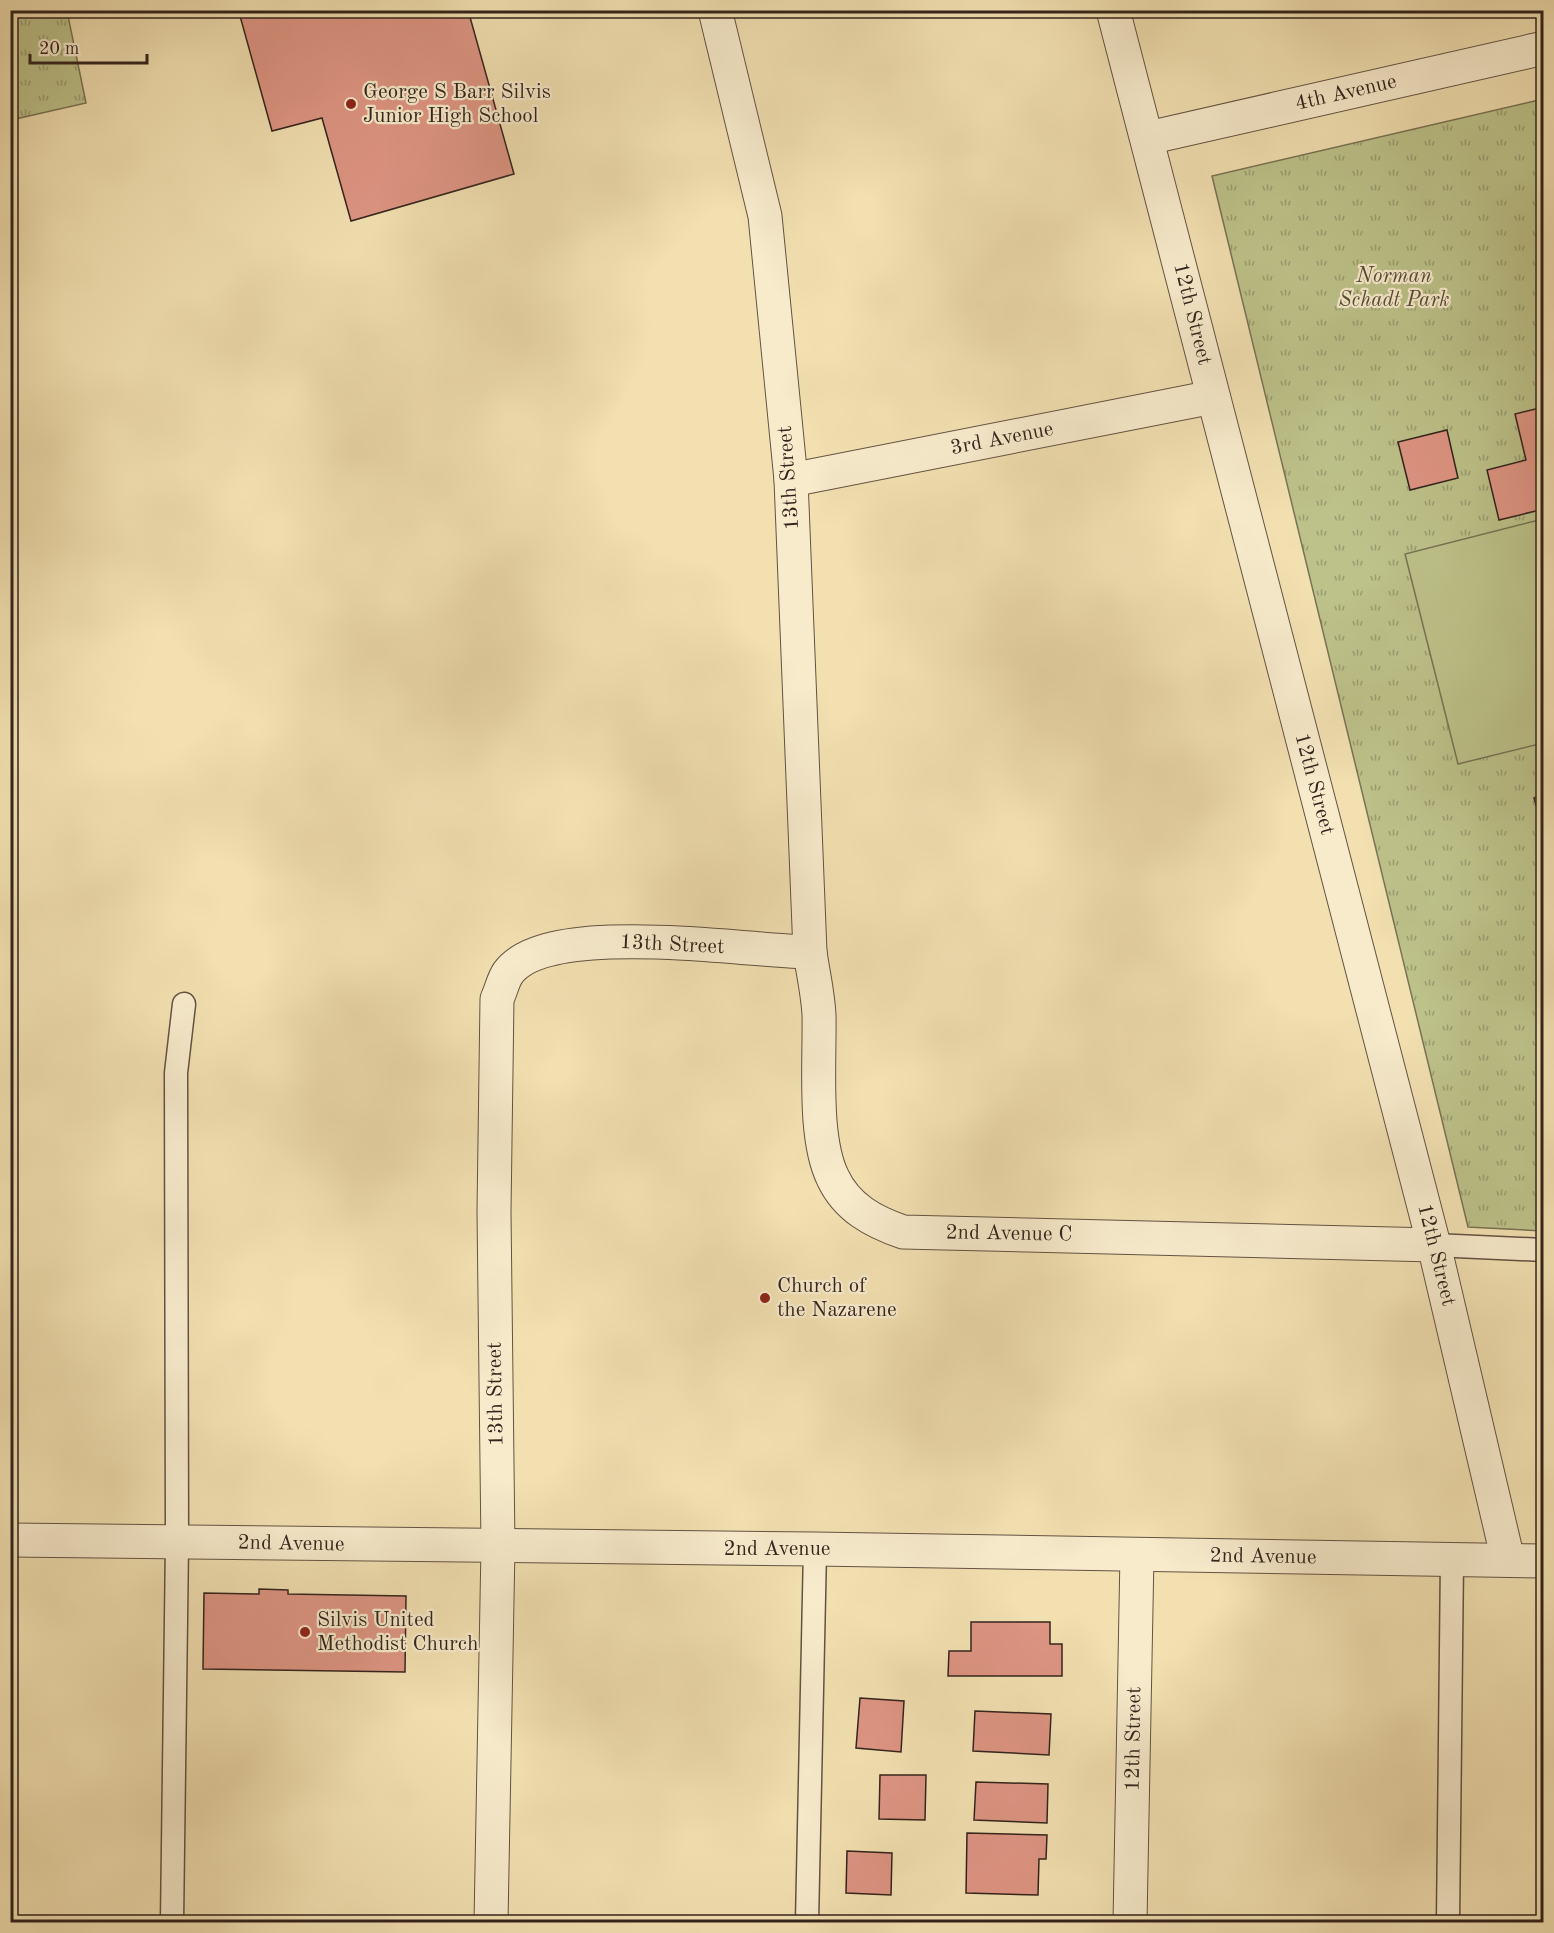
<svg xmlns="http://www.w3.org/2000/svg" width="1554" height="1933" font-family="'Old Standard TT',serif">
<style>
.grass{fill:url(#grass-tufts);stroke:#787354;stroke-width:1.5}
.garden{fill:#bdc28a;stroke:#787354;stroke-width:1.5}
.building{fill:#de9584;stroke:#33241d;stroke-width:1.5}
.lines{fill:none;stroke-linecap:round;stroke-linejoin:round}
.lane-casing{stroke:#635342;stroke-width:25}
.street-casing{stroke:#635342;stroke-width:35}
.lane{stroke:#f7ebcc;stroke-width:22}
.street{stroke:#f7ebcc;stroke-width:33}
.poi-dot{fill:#8f2418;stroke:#f7ebcc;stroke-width:2}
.labels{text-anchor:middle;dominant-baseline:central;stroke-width:4.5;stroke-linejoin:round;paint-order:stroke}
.poi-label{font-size:21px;fill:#33241d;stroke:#f7ebcc;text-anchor:start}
.street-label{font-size:21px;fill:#33241d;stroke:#f7ebcc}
.park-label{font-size:21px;font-style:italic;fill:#564c38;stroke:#f7ebcc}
</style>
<defs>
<pattern id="grass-tufts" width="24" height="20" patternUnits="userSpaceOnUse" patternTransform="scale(1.5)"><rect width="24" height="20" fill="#bdc28a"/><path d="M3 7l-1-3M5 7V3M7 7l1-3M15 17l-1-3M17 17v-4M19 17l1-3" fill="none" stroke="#9a9d70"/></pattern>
</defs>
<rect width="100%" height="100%" fill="#f2e0b1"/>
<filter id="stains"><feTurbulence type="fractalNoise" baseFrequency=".00333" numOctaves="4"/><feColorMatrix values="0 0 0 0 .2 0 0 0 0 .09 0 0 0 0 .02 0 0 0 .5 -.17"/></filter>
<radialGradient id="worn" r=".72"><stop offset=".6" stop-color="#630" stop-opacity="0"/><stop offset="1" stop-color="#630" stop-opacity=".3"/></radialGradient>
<!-- grass -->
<g class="grass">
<path d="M 10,11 L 67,11 L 86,103 L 11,120 Z"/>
<path d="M 1543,99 L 1543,1231 L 1468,1227 L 1212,176 Z"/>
</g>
<!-- garden -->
<path class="garden" d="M 1543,519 L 1543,743 L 1458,764 L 1405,554 Z"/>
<!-- building -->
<g class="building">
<path d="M 258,10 L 468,10 L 514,174 L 351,221 L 322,118 L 272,131 L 240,16 Z"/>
<path d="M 1544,407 L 1544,509 L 1499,520 L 1487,470 L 1526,460 L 1515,414 Z"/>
<path d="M 1447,430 L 1458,478 L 1410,490 L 1398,442 Z"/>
<path d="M 1544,795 L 1544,831 L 1534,798 Z"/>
<path d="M 259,1589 L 288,1590 L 288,1594 L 406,1596 L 405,1672 L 203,1669 L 204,1593 L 259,1594 Z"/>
<path d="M 971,1622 L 1050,1622 L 1050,1644 L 1062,1644 L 1062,1676 L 948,1676 L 949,1651 L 971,1651 Z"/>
<path d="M 860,1698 L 904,1701 L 901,1752 L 856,1748 Z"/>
<path d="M 975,1711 L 1051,1714 L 1049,1755 L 973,1751 Z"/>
<path d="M 880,1775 L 926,1775 L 925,1820 L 879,1819 Z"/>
<path d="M 976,1782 L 1048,1784 L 1047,1823 L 974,1820 Z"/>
<path d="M 967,1833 L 1047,1835 L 1046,1859 L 1039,1859 L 1038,1895 L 966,1893 Z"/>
<path d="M 847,1851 L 892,1853 L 891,1895 L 846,1893 Z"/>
<path d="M 970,1921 L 1012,1922 L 970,1922 Z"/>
</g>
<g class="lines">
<!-- lane casing -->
<g class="lane-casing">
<g id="lane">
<path d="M 1434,1245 L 1544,1250"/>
<path d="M 172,1922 L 177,1543 L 176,1073 L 184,1004"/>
<path d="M 807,1922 L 815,1549"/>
<path d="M 1448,1922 L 1452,1559"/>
</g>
</g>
<!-- street casing -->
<g class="street-casing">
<g id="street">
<path d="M 715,10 L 765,216 L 791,480 L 810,952 C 813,973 818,994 819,1015 C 820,1062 813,1138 833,1178 C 847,1208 874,1222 903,1232 L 1434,1245"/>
<path d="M 1113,10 L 1434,1245 L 1508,1560"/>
<path d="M 1148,138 L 1544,48"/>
<path d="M 791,480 L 1213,397"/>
<path d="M 10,1540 L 815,1549 L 1544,1561"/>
<path d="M 491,1922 L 498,1547 L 494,1212 L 497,999 C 501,991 503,980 508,973 C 547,919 746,951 810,952"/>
<path d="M 1130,1922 L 1137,1555"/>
</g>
</g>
<!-- lane -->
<use href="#lane" class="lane"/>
<!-- street -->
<use href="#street" class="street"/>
</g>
<!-- markers -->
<g class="poi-dot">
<circle cx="351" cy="104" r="6"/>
<circle cx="765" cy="1298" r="6"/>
<circle cx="305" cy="1632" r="6"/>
</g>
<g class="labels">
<!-- poi labels -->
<g class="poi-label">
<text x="363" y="92">George S Barr Silvis<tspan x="363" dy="24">Junior High School</tspan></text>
<text x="777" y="1286">Church of<tspan x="777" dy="24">the Nazarene</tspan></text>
<text x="317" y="1620">Silvis United<tspan x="317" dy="24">Methodist Church</tspan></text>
</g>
<!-- street labels -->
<g class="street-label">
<text transform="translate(1346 93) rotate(-13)">4th Avenue</text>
<text transform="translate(1192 314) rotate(76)">12th Street</text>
<text transform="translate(1002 439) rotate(-11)">3rd Avenue</text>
<text transform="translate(789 478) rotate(-94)">13th Street</text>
<text transform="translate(1314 784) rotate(75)">12th Street</text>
<text transform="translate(672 945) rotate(3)">13th Street</text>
<text transform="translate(1009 1234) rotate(1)">2nd Avenue C</text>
<text transform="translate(1436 1255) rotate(76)">12th Street</text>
<text transform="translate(496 1394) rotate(-91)">13th Street</text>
<text transform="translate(291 1544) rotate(1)">2nd Avenue</text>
<text x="777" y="1549">2nd Avenue</text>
<text transform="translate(1263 1557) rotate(1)">2nd Avenue</text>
<text transform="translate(1134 1739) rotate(-89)">12th Street</text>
</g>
<!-- park labels -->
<g class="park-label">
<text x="1394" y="276">Norman<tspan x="1394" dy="24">Schadt Park</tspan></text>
</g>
</g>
<!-- margin -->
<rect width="1554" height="1933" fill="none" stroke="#f2e0b1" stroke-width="36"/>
<rect x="12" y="12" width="1530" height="1909" fill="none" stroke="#33241d" stroke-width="3"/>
<rect x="18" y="18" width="1518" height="1897" fill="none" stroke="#33241d" stroke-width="1.5"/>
<!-- scale -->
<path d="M30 54v9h117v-9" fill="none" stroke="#33241d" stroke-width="3"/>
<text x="39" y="54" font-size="18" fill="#33241d" stroke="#f7ebcc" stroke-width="4.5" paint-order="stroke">20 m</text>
<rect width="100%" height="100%" filter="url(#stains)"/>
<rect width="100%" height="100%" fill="url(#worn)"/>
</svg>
